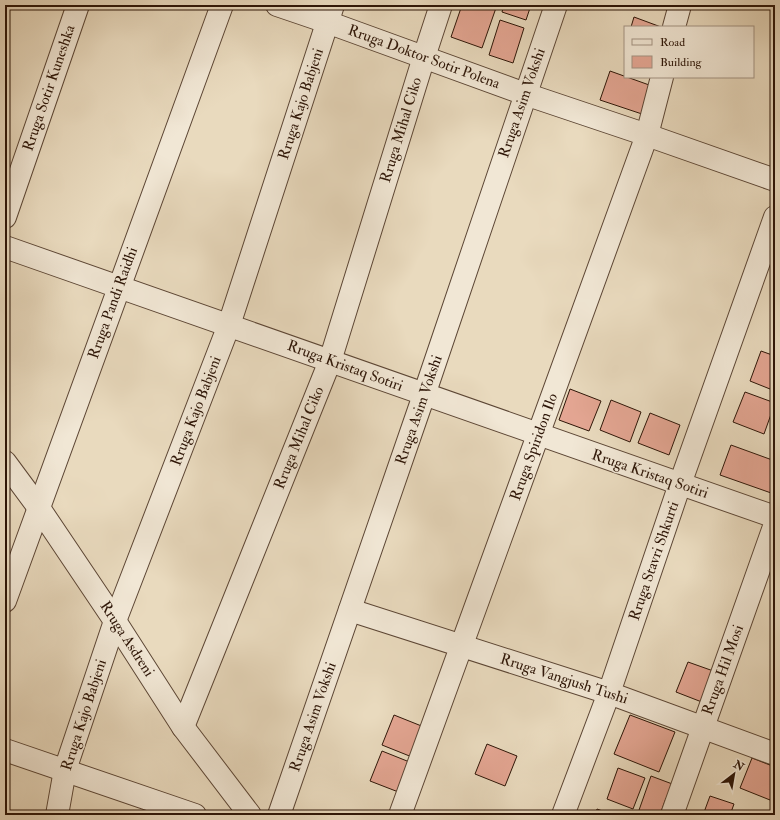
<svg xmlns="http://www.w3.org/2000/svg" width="780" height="820" font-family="'IM FELL Double Pica',serif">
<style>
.building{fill:#e4a693;stroke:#2d1507}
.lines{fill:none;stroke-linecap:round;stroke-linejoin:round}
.minor-casing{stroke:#5c4635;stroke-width:24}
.minor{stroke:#f1e7d5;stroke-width:22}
.labels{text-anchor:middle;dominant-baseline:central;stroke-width:3;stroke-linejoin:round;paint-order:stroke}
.street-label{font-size:15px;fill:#2d1507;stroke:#f1e7d5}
</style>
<rect width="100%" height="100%" fill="#e9dabe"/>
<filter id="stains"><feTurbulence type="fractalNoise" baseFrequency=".005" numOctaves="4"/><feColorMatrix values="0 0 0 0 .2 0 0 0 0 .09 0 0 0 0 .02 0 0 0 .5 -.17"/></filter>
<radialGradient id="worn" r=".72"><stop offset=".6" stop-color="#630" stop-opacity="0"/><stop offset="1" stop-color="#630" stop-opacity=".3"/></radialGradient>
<!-- building -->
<g class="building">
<path d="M 462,5 L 497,5 L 482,48 L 451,37 Z"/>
<path d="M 504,5 L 531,5 L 526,20 L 502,12 Z"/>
<path d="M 634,17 L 661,27 L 631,27 Z"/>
<path d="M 500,20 L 524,28 L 513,63 L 489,55 Z"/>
<path d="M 610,71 L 652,86 L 642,114 L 600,100 Z"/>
<path d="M 761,351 L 775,356 L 775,391 L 750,381 Z"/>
<path d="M 570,389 L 601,401 L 589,431 L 559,420 Z"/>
<path d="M 745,392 L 775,403 L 764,434 L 733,422 Z"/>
<path d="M 611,400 L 641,412 L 630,442 L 600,430 Z"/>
<path d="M 650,413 L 680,425 L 669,455 L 638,443 Z"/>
<path d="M 731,445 L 775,461 L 775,490 L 774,494 L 720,475 Z"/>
<path d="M 688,662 L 719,673 L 707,704 L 676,692 Z"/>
<path d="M 394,715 L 424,727 L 412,757 L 382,745 Z"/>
<path d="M 630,715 L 675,732 L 659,772 L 614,754 Z"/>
<path d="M 487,744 L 517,756 L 505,786 L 475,774 Z"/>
<path d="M 382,751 L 412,763 L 401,793 L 370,781 Z"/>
<path d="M 752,758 L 775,767 L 775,788 L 770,800 L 740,788 Z"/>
<path d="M 618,768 L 645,778 L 633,809 L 607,799 Z"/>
<path d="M 651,776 L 675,785 L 670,800 L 666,798 L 660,815 L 645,815 L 638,813 Z"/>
<path d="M 710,796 L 734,804 L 730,815 L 703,815 Z"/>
<path d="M 597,809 L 613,815 L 595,815 Z"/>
</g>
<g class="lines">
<!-- minor casing -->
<g class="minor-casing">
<g id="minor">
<path d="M 277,5 L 327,22 L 525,94 L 647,135 L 775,180"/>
<path d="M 674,27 L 680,5"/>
<path d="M 5,217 L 78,5"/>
<path d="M 5,247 L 775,517"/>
<path d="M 5,462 L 39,508 L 115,621 L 183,727 L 250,815"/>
<path d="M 5,601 L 222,5"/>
<path d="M 350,610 L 609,693 L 775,754"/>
<path d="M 183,727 L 330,361 L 424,57 L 441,5"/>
<path d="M 5,750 L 195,815"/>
<path d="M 57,815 L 65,770 L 115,621 L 229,325 L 333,5"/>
<path d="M 279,815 L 424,395 L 556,5"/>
<path d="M 400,815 L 647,135 L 662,77"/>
<path d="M 563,815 L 609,693 L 680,484 L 775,217"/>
<path d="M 672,815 L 775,524"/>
</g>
</g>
<!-- minor -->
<use href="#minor" class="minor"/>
</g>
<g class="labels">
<!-- street labels -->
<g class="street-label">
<text transform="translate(424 57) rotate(20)">Rruga Doktor Sotir Polena</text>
<text transform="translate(49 88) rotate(-71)">Rruga Sotir Kuneshka</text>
<text transform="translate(522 103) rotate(-71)">Rruga Asim Vokshi</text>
<text transform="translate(301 104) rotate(-72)">Rruga Kajo Babjeni</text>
<text transform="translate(401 130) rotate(-73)">Rruga Mihal Ciko</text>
<text transform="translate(113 303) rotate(-70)">Rruga Pandi Raidhi</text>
<text transform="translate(345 366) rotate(20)">Rruga Kristaq Sotiri</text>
<text transform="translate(419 410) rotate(-71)">Rruga Asim Vokshi</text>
<text transform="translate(196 411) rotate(-69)">Rruga Kajo Babjeni</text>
<text transform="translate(299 438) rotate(-68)">Rruga Mihal Ciko</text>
<text transform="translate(534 447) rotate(-70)">Rruga Spiridon Ilo</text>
<text transform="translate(650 474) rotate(19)">Rruga Kristaq Sotiri</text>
<text transform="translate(654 561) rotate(-71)">Rruga Stavri Shkurti</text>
<text transform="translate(127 639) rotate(57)">Rruga Asdreni</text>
<text transform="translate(723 670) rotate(-70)">Rruga Hil Mosi</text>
<text transform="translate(564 679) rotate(18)">Rruga Vangjush Tushi</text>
<text transform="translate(84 715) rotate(-72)">Rruga Kajo Babjeni</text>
<text transform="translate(313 717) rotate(-71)">Rruga Asim Vokshi</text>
</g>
</g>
<!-- margin -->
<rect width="780" height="820" fill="none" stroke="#e9dabe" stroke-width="20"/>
<rect x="6" y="6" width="768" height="808" fill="none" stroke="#2d1507" stroke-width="2"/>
<rect x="10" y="10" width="760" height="800" fill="none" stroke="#2d1507"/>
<!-- legend -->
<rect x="624" y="26" width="130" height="52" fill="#f1e7d5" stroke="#a39383"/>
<rect x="632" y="39" width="20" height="6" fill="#f1e7d5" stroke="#a39383"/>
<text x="660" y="46" font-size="12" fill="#2d1507">Road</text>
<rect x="632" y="56" width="20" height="12" fill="#e4a693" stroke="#a39383"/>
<text x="660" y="66" font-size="12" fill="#2d1507">Building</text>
<!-- north arrow -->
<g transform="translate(734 774) rotate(31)" stroke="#f1e7d5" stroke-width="3" paint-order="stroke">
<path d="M0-3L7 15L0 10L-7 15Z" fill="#2d1507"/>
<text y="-6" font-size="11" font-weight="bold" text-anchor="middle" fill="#2d1507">N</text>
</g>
<rect width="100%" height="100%" filter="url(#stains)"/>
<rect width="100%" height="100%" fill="url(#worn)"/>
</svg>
